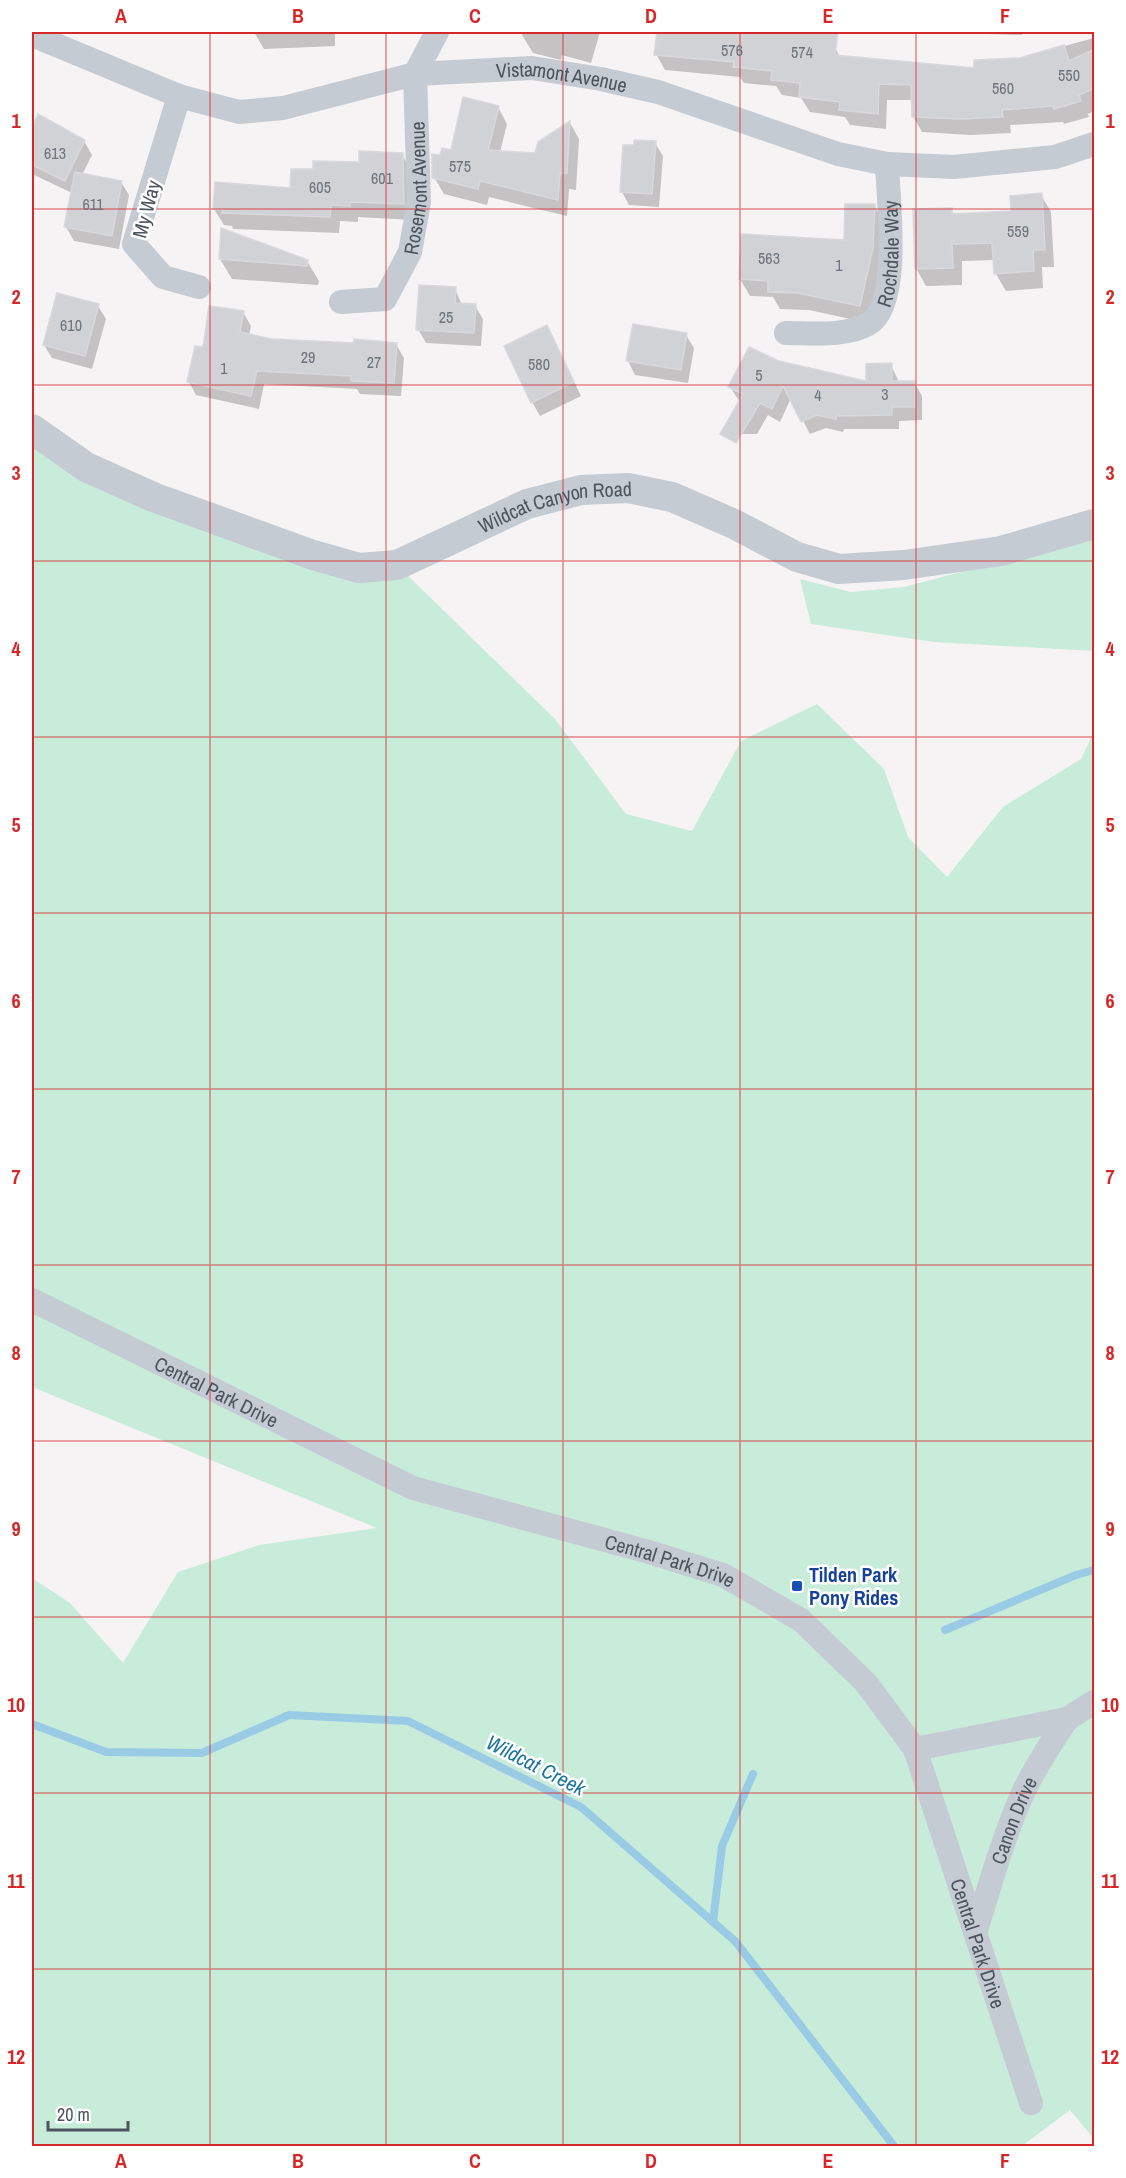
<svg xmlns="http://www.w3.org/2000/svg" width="1126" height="2178" font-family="'Archivo Narrow',sans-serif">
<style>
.green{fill:#c8ecda}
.shadow{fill:#0003}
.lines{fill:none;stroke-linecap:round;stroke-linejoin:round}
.stream{stroke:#99cbe4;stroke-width:8}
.building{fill:#d0d2d6;stroke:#d8d8dd;stroke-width:1.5}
.minor{stroke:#c5cbd2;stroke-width:24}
.tertiary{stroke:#c5cbd2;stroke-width:30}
.grid{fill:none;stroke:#d62828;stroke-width:1.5;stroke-opacity:0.55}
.transit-dot{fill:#1a4fb4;stroke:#fff;stroke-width:2}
.labels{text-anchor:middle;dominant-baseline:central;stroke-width:5;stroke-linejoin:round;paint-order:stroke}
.number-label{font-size:16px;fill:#6d747c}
.street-label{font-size:20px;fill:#4c545e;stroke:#fff}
.transit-label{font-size:20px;font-weight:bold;fill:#164399;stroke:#fff;text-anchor:start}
.water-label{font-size:21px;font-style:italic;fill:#1c75a1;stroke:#fff}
.neatline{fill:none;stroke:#d62828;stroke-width:2}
.grid-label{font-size:20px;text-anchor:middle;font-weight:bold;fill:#d62828}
</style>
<rect width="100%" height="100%" fill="#f5f3f3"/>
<!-- green -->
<g class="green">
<path d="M 32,429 L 153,497 L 397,565 L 555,719 L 626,814 L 692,831 L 741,741 L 817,704 L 884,769 L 908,837 L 947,877 L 1003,807 L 1081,759 L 1094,732 L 1094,2139 L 1070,2110 L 1022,2146 L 32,2146 L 32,1578 L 70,1603 L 123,1663 L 178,1572 L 259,1545 L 377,1528 L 32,1387 Z"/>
<path d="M 1094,537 L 1094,651 L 934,642 L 811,624 L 800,579 L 851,592 L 904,587 Z"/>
</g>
<!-- shadow -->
<g class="shadow">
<path d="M 254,32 L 339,32 L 335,33 L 335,46 L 264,49 Z"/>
<path d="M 523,32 L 600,32 L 591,63 L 562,55 L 561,60 L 533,53 L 522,35 Z"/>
<path d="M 658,32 L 806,32 L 814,45 L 835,48 L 840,57 L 976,70 L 1094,38 L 1094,111 L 1088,114 L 1089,117 L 1064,124 L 1063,122 L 1010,125 L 1011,133 L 970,135 L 922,132 L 913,116 L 913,100 L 887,100 L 886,129 L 850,125 L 845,117 L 810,112 L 801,98 L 782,95 L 776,86 L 744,83 L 740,77 L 665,70 L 656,54 Z"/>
<path d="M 923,32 L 1022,32 L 1022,35 Z"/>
<path d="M 498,107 L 507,124 L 500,152 L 536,154 L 570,123 L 579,139 L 576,190 L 569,189 L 567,216 L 489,197 L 487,205 L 444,194 L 434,177 L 441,156 L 452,152 Z"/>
<path d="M 32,121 L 84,141 L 92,155 L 82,175 L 121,182 L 129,195 L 119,249 L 74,241 L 66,227 L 72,193 L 32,174 Z"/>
<path d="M 655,143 L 663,156 L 659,207 L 629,205 L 622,192 Z"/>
<path d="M 402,155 L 412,171 L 413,220 L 358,217 L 358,222 L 340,221 L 339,233 L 233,229 L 232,226 L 224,225 L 214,209 L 291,190 L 314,171 Z"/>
<path d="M 1041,195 L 1051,212 L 1054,267 L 1042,267 L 1043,288 L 1006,291 L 996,274 L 995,260 L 962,261 L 962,285 L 926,286 L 916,268 L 951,209 L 954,215 L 1012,212 Z"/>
<path d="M 874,205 L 884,223 L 883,266 L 869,323 L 809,310 L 780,309 L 773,297 L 750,296 L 740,279 L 846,241 Z"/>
<path d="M 223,230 L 307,261 L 319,281 L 318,285 L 232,279 L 220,259 Z"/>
<path d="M 455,289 L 462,305 L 475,306 L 483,319 L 481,346 L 426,343 L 418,329 Z"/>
<path d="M 98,306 L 106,319 L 92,369 L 52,358 L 44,345 Z"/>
<path d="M 243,312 L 251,326 L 249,336 L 271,340 L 396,344 L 404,358 L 401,396 L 360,394 L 357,389 L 264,384 L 259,409 L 196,395 L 189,382 L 204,349 Z"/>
<path d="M 686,335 L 694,348 L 688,383 L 635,375 L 628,361 Z"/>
<path d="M 554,340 L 581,396 L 540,416 L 532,402 Z"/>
<path d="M 779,362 L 867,383 L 891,365 L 899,382 L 914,382 L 922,396 L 922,420 L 899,421 L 899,429 L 844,429 L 843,432 L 826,428 L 810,434 L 791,398 L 780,422 L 768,415 L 757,434 L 737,434 L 740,402 L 730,387 Z"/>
</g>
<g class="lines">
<!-- stream -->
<g class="stream">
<path d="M 945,1630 L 1076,1575 L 1094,1570"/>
<path d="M 32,1724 L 106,1752 L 202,1753 L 289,1715 L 408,1721 L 581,1807 L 713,1922 L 735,1941 L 894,2146"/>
<path d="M 713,1922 L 722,1846 L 753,1774"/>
</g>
</g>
<!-- building -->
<g class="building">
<path d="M 657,32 L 838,32 L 835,55 L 974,68 L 974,60 L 1020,58 L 1064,45 L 1069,61 L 1095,49 L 1095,88 L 1079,95 L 1081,101 L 1054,109 L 1053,106 L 1002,110 L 1003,117 L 960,119 L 912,117 L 911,85 L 879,84 L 878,114 L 839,110 L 840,102 L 799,97 L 800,83 L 771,80 L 772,71 L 733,67 L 734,62 L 654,55 Z"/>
<path d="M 463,97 L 499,106 L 488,150 L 535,153 L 538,142 L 570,121 L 567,173 L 560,173 L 558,200 L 480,181 L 478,189 L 432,178 L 432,154 L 440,155 L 442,148 L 451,150 Z"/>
<path d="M 38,114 L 85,140 L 65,181 L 32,165 L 32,127 Z"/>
<path d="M 634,140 L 656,141 L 652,194 L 620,192 L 623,145 L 634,145 Z"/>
<path d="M 359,151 L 403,153 L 404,204 L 350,202 L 350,206 L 331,205 L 330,217 L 222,213 L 223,210 L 213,209 L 215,182 L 290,188 L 291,169 L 313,169 L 313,161 L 359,162 Z"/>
<path d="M 75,172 L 122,181 L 112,236 L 64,227 Z"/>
<path d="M 1042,193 L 1045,250 L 1033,250 L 1034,271 L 994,274 L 992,243 L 952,244 L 953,268 L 915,269 L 913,209 L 952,208 L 952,214 L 1011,211 L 1010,196 Z"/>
<path d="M 845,204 L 875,204 L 873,248 L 860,306 L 798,293 L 768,292 L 768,281 L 739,279 L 741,234 L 844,240 Z"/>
<path d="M 221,228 L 308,260 L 307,266 L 219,259 Z"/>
<path d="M 419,285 L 456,287 L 455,303 L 476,304 L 474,333 L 416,330 Z"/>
<path d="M 57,293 L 99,304 L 85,356 L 43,345 Z"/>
<path d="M 209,306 L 244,311 L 240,332 L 271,339 L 354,343 L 354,339 L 397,343 L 394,383 L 351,381 L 351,376 L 257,371 L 251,396 L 187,382 L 195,346 L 203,347 Z"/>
<path d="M 633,324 L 687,333 L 681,370 L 626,361 Z"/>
<path d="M 547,325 L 574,382 L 531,403 L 504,346 Z"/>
<path d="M 749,347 L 779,361 L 866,381 L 866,364 L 892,363 L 892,381 L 915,381 L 915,407 L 892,407 L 892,415 L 836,416 L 836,419 L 817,415 L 801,422 L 783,386 L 772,409 L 760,403 L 736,443 L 720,434 L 743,394 L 728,387 Z"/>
</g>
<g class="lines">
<!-- minor -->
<g class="minor">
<path id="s1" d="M 32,35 L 179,96 L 239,112 L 283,108 L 415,74 L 532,68 L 601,79 L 658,92 L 838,154 L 887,164 L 954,167 L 1055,157 L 1094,144"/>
<path d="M 179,96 L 134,244 L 163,277 L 199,287"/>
<path id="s2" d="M 341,302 L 385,299 L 410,252 L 419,202 L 415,74 L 437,32"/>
<path id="s3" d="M 786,333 C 812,333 845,337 868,324 C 902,306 888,198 887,164"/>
<path id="s4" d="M 32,1300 L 413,1488 L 649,1552 L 723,1575 L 801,1620 L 866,1683 L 915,1749 L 1031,2103"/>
<path d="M 915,1749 L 1067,1719 L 1094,1702"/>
<path id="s5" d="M 976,1930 C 990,1885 1003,1838 1022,1795 C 1034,1768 1051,1744 1067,1719"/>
</g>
<!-- tertiary -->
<path class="tertiary" id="s6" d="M 32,429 L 86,467 L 153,497 L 313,555 L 359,568 L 397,565 L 527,504 L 581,490 L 628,488 L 672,497 L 734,524 L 797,557 L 839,569 L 904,565 L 1001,551 L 1094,524"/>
</g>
<!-- grid -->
<path class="grid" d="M 210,32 L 210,2146M 386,32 L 386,2146M 563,32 L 563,2146M 740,32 L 740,2146M 916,32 L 916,2146M 32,209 L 1094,209M 32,385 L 1094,385M 32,561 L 1094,561M 32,737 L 1094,737M 32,913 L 1094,913M 32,1089 L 1094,1089M 32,1265 L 1094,1265M 32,1441 L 1094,1441M 32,1617 L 1094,1617M 32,1793 L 1094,1793M 32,1969 L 1094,1969"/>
<!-- markers -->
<rect class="transit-dot" x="791" y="1580" width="12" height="12" rx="3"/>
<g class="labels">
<!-- number labels -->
<g class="number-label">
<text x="732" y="50">576</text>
<text x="802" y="52">574</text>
<text x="1069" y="75">550</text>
<text x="1003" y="88">560</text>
<text x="55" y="153">613</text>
<text x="460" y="166">575</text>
<text x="382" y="178">601</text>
<text x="320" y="187">605</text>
<text x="93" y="204">611</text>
<text x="1018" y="231">559</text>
<text x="769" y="258">563</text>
<text x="839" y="265">1</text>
<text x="446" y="317">25</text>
<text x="71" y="325">610</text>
<text x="308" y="357">29</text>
<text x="374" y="362">27</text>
<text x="539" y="364">580</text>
<text x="224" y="368">1</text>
<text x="759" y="375">5</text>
<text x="885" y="394">3</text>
<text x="818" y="395">4</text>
</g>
<!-- street labels -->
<g class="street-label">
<text stroke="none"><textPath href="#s1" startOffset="549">Vistamont Avenue</textPath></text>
<text stroke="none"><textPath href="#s2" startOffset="162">Rosemont Avenue</textPath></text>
<text transform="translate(146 209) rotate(-75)">My Way</text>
<text stroke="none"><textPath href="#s3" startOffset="160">Rochdale Way</textPath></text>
<text stroke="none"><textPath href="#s6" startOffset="566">Wildcat Canyon Road</textPath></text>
<text stroke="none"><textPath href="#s4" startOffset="206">Central Park Drive</textPath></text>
<text stroke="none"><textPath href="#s4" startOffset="692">Central Park Drive</textPath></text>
<text stroke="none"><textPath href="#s5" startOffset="116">Canon Drive</textPath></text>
<text stroke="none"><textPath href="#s4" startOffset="1214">Central Park Drive</textPath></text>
</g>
<!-- transit labels -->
<g class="transit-label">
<text x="809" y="1574">Tilden Park<tspan x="809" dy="23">Pony Rides</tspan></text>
</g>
<!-- water labels -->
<g class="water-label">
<text transform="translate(536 1765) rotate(27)">Wildcat Creek</text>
</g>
</g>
<!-- border -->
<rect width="1126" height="2178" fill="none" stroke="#ffffff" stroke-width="66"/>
<!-- scale -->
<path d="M48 2121v9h80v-9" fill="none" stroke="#4c545e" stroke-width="3"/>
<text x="57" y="2121" font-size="18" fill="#4c545e" stroke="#ffffff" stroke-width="4.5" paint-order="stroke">20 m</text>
<rect x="33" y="33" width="1060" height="2112" class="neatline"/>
<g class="grid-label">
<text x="121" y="23">A</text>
<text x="298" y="23">B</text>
<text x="475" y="23">C</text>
<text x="651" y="23">D</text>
<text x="828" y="23">E</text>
<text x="1005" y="23">F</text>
<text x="16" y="128">1</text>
<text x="1110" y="128">1</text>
<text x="16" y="304">2</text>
<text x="1110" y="304">2</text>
<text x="16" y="480">3</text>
<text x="1110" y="480">3</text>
<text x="16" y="656">4</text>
<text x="1110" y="656">4</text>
<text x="16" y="832">5</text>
<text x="1110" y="832">5</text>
<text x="16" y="1008">6</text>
<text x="1110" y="1008">6</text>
<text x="16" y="1184">7</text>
<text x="1110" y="1184">7</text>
<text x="16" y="1360">8</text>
<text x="1110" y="1360">8</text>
<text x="16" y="1536">9</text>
<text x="1110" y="1536">9</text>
<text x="16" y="1712">10</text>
<text x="1110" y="1712">10</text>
<text x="16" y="1888">11</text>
<text x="1110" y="1888">11</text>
<text x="16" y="2064">12</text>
<text x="1110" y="2064">12</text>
<text x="121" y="2168">A</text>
<text x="298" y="2168">B</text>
<text x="475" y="2168">C</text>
<text x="651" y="2168">D</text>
<text x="828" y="2168">E</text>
<text x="1005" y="2168">F</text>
</g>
</svg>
